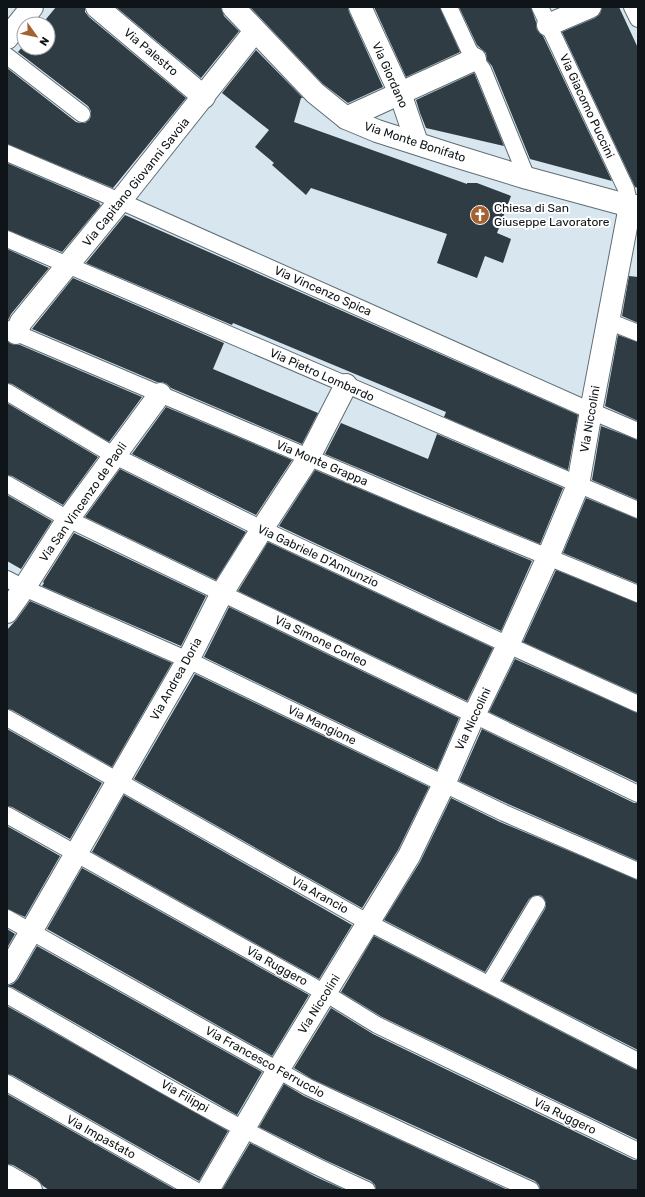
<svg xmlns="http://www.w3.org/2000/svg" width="645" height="1197" font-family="Rubik,sans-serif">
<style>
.building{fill:#2f3c43}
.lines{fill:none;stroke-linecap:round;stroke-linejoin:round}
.service-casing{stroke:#5f6d74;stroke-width:18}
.minor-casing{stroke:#5f6d74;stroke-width:24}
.service{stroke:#fff;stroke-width:16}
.minor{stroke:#fff;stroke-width:22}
.labels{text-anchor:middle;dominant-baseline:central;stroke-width:4;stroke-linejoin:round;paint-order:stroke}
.street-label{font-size:12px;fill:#0e1417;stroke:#fff}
.poi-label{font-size:12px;fill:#0e1417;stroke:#fff;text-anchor:start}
</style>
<rect width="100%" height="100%" fill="#d7e6ef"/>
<!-- building -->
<g class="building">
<path d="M 56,7 L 85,7 L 85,12 L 89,17 L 186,98 L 113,188 L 7,144 L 7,68 L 76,122 L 80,123 L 85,123 L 89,120 L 91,116 L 91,111 L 88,106 L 18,52 L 24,45 L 24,48 L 48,48 L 48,24 L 42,24 Z"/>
<path d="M 116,7 L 221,7 L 224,16 L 239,31 L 201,78 Z"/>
<path d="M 250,7 L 348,7 L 349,12 L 383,87 L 348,103 L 323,84 Z"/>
<path d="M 374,7 L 440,7 L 460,52 L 406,77 Z"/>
<path d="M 459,7 L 531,7 L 536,22 L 537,30 L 543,36 L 612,181 L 530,159 L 492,66 L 487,60 L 486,53 L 477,45 Z"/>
<path d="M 602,7 L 619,7 L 638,48 L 638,188 L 635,187 L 562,32 L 595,18 L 600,14 Z"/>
<path d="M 256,50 L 303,98 L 301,98 L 294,122 L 467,184 L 467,183 L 477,183 L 511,196 L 497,233 L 511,239 L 503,263 L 485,256 L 477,278 L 437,263 L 447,234 L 311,188 L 306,195 L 272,165 L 274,163 L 255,147 L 269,130 L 222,93 Z"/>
<path d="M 474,73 L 475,75 L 504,146 L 426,128 L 420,113 L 416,100 Z"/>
<path d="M 7,163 L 100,203 L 99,204 L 101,205 L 62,252 L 7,230 Z"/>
<path d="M 125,215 L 578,415 L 568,470 L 444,417 L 446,412 L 233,323 L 232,325 L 86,263 Z"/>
<path d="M 7,249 L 49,268 L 11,314 L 8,320 L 7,320 Z"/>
<path d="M 629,276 L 638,277 L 638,323 L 622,316 Z"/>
<path d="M 73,278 L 224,343 L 213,369 L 318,413 L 302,444 L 171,388 L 167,384 L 162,382 L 157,382 L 32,329 Z"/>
<path d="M 618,335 L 638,342 L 638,421 L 605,406 Z"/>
<path d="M 7,341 L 11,344 L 20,345 L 142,397 L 109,442 L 12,384 L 7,383 Z"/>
<path d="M 7,403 L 98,457 L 63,505 L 12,476 L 7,475 Z"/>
<path d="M 166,407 L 292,460 L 256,515 L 132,454 Z"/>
<path d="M 341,423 L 428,459 L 437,434 L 563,488 L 540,544 L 325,454 Z"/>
<path d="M 601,426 L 638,440 L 638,500 L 592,480 Z"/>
<path d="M 120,469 L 246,532 L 216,580 L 85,517 Z"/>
<path d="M 315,470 L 532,561 L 501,631 L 279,526 Z"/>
<path d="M 7,495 L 52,521 L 21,569 L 7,561 Z"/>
<path d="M 586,498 L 638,519 L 638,584 L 563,553 Z"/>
<path d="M 74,533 L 206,596 L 181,646 L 42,586 L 44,583 L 43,582 Z"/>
<path d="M 268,542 L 493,648 L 467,701 L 238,591 Z"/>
<path d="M 556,570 L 638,603 L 638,694 L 523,642 Z"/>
<path d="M 30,601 L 172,663 L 112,767 L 12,710 L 7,709 L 7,630 L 17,619 Z"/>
<path d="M 229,607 L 459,718 L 437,770 L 204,657 Z"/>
<path d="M 515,659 L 638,713 L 638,783 L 489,712 Z"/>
<path d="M 195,674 L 429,787 L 398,850 L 362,908 L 134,779 Z"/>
<path d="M 7,729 L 102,783 L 70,839 L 12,807 L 7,806 Z"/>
<path d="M 482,729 L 634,803 L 638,803 L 638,861 L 508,804 L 459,781 Z"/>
<path d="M 124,795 L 352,925 L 319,979 L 92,852 Z"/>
<path d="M 451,798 L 500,822 L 638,880 L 638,1050 L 502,981 L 545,909 L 546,905 L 545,900 L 542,896 L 538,895 L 533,896 L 529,899 L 485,972 L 384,920 L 420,862 Z"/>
<path d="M 7,826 L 60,856 L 25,917 L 7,909 Z"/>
<path d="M 82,868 L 309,995 L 272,1056 L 47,929 Z"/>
<path d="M 7,929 L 15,934 L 7,948 Z"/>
<path d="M 374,936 L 634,1069 L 638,1070 L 638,1140 L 382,1017 L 341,992 Z"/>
<path d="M 37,946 L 262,1072 L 237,1115 L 12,987 L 7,986 L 13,984 L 18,979 Z"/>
<path d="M 7,1006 L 228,1131 L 199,1181 L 12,1075 L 7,1074 Z"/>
<path d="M 331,1008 L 373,1034 L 634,1160 L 638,1160 L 638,1190 L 540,1190 L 539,1185 L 535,1181 L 312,1079 L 294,1068 Z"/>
<path d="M 284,1084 L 304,1096 L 508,1190 L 376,1190 L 375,1185 L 371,1181 L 325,1160 L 259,1127 Z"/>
<path d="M 7,1094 L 176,1190 L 49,1190 L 43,1186 L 37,1179 L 13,1165 L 7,1164 Z"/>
<path d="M 250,1143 L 316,1177 L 345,1190 L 222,1190 Z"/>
</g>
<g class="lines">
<!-- service casing -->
<g class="service-casing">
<g id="service">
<path d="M 449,7 L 469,50 L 483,70 L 527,178"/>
<path d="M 540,7 L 626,189 L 630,206"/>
<path d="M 632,7 L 638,19"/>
<path d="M 7,56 L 82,114"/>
<path d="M 7,153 L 120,201 L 591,411 L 638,431"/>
<path d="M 7,239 L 638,510"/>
<path d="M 608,321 L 638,333"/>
<path d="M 7,329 L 421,505 L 638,594"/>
<path d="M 7,392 L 115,456 L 262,529 L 508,645 L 638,704"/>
<path d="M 7,484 L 68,519 L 638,794"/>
<path d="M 7,579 L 24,588 L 188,660 L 504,813 L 638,871"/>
<path d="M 7,718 L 369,923 L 638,1061"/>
<path d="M 7,815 L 325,993 L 377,1025 L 638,1151"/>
<path d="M 7,918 L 308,1087 L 406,1133 L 531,1190"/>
<path d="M 489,984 L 537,904"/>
<path d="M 7,995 C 125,1062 242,1134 367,1190"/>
<path d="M 7,1083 L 195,1190"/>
</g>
</g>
<!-- minor casing -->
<g class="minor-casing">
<g id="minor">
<path d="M 97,7 L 204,97"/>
<path d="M 233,7 L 315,93 L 346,118 L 377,131 L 452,155 L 527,178 L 630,206 L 638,206"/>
<path d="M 360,7 L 400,93 L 417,143"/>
<path d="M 548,25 L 590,7"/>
<path d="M 7,38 L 32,7"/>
<path d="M 346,118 L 475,59"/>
<path d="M 16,333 L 21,322 L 120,201 L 255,31"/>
<path d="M 7,612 L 24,588 L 68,519 L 160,394"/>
<path d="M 7,973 L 188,660 L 222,593 L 262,529 L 309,457 L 346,385"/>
<path d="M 7,1176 L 31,1190"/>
<path d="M 208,1190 L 278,1070 L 409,856 L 444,784 L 474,715 L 508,645 L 548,557 L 578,485 L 591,411 L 630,206"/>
</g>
</g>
<!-- service -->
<use href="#service" class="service"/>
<!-- minor -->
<use href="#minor" class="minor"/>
</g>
<!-- icons -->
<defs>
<g id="church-disc" transform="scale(1)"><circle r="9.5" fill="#a56231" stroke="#fff"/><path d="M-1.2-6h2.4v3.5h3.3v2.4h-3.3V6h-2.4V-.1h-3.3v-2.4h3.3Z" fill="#fff"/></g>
</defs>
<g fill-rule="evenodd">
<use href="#church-disc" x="480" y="215"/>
</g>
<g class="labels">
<!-- street labels -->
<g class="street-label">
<text transform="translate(151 52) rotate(40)">Via Palestro</text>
<text transform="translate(390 75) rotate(66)">Via Giordano</text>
<text transform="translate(587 106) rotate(65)">Via Giacomo Puccini</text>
<text transform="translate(415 142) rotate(18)">Via Monte Bonifato</text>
<text transform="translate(136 182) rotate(-51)">Via Capitano Giovanni Savoia</text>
<text transform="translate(323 291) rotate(24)">Via Vincenzo Spica</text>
<text transform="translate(322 375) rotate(24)">Via Pietro Lombardo</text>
<text transform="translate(590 419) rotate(-80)">Via Niccolini</text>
<text transform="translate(322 463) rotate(23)">Via Monte Grappa</text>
<text transform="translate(83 502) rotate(-55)">Via San Vincenzo de Paoli</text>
<text transform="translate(318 556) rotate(25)">Via Gabriele D'Annunzio</text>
<text transform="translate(321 641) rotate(26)">Via Simone Corleo</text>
<text transform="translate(176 679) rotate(-61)">Via Andrea Doria</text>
<text transform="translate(473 719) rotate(-65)">Via Niccolini</text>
<text transform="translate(322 725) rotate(26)">Via Mangione</text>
<text transform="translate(320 895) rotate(29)">Via Arancio</text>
<text transform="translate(277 966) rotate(29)">Via Ruggero</text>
<text transform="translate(319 1004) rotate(-58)">Via Niccolini</text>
<text transform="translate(265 1062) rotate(29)">Via Francesco Ferruccio</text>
<text transform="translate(185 1096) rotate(30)">Via Filippi</text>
<text transform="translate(565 1116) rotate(26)">Via Ruggero</text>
<text transform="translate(101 1137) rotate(29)">Via Impastato</text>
</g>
<!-- poi labels -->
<g class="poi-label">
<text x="494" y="208">Chiesa di San<tspan x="494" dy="14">Giuseppe Lavoratore</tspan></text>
</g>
</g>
<!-- border -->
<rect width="645" height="1197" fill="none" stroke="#0e1417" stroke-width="16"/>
<!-- north arrow -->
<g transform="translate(36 36) rotate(123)"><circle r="19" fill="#ffffff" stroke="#9fa1a2"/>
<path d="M0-3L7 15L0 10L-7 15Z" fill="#a56231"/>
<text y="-6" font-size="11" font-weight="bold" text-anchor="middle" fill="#0e1417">N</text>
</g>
</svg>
